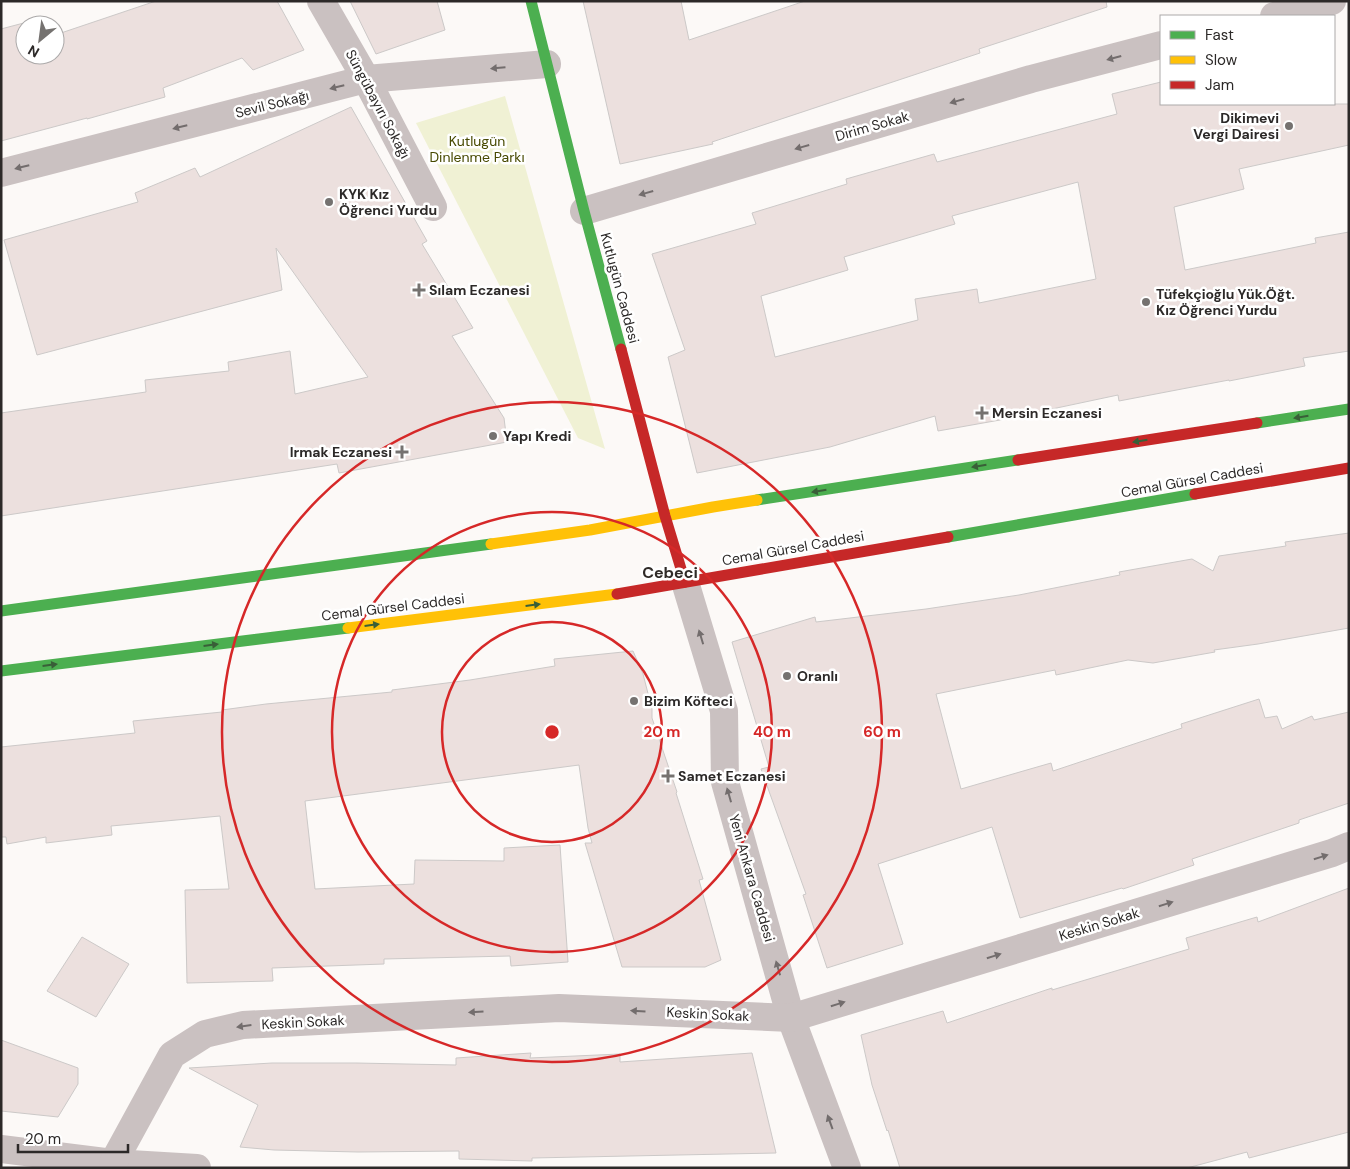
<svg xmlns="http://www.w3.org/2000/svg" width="1350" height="1169" font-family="'DM Sans',sans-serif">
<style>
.green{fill:#f0f1d4}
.building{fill:#ece0de;stroke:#ccc9c8;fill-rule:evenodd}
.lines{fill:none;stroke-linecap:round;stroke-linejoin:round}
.street{stroke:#cac1c1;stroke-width:28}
.fast{stroke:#4caf50;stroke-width:11}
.slow{stroke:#ffc107;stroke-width:11}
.jam{stroke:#c62828;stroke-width:11}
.oneway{fill:#736d6d}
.oneway2{fill:#395f38}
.ring{fill:none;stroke:#d62828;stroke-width:2.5}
.poi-dot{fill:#757270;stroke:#fff;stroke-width:2}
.labels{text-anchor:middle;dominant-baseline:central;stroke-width:5;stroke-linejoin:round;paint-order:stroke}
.street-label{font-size:14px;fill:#2c2928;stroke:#fff}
.poi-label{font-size:14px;font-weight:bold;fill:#2c2928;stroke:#fff;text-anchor:start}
.park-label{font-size:14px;fill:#474901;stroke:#fff}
.quarter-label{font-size:16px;font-weight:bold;fill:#302b28;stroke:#fff}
.centre{fill:#d62828;stroke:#fff;stroke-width:2.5}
.ring-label{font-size:15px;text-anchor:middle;font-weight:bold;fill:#d62828;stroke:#fff;stroke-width:5;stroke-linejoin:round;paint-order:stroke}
</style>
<rect width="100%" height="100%" fill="#fcf9f7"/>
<!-- green -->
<path class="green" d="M 505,96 L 605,449 L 578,438 L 416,123 Z"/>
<!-- building -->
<g class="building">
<path d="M 156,1 L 277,1 L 304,50 L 253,70 L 242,58 L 163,88 L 165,97 L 87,119 L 87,118 L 1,141 L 1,29 L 35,20 L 36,25 L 25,25 L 25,55 L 55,55 L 55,35 Z"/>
<path d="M 350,1 L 437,1 L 445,30 L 376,54 Z"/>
<path d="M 583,1 L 681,1 L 689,40 L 805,1 L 1106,1 L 1107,7 L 979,49 L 980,53 L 712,142 L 713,144 L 620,164 Z"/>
<path d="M 1161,82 L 1161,104 L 1349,104 L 1349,145 L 1239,169 L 1244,189 L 1174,207 L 1185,270 L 1316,243 L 1315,238 L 1349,232 L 1349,351 L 1303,358 L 1305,366 L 1229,381 L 1229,380 L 1119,401 L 1118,395 L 1000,420 L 938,431 L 935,416 L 830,447 L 697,473 L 668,357 L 685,350 L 652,254 L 756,224 L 752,213 L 847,184 L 846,179 L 934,154 L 937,162 L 1117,114 L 1112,94 ZM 1078,182 L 1096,279 L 979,303 L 977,289 L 915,299 L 918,320 L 775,357 L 761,296 L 848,270 L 844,257 L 955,224 L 952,216 Z"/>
<path d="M 351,107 L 427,241 L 422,244 L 473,328 L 452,336 L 504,418 L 507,442 L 339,473 L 337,464 L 1,516 L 1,413 L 146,392 L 145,380 L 229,371 L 228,362 L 290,351 L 295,394 L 368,377 L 276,248 L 282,290 L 37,355 L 4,240 L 138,202 L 135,193 L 195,168 L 200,177 Z"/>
<path d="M 1349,533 L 1349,628 L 1258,644 L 1214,650 L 1215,652 L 1153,663 L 1128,660 L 1056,675 L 1055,670 L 936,694 L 961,789 L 1051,763 L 1053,771 L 1182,728 L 1181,724 L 1259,699 L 1265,718 L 1277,716 L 1282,729 L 1312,716 L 1314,720 L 1349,712 L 1349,803 L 1299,820 L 1299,823 L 1192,859 L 1194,865 L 1123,889 L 1122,888 L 1020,918 L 992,827 L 878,864 L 903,944 L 827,968 L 803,895 L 806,894 L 761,769 L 769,767 L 732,642 L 815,617 L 816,622 L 926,609 L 1019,595 L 1120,575 L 1119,572 L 1192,559 L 1213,571 L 1219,556 L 1286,546 L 1285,542 Z"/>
<path d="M 633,651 L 643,674 L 652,709 L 652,718 L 677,792 L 676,793 L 703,879 L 699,880 L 721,960 L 705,967 L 622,967 L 585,843 L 592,843 L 588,828 L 579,765 L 305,801 L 315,889 L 414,884 L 415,860 L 504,861 L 504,848 L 560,845 L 568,962 L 511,966 L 510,956 L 384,959 L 384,964 L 272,968 L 273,981 L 187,983 L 185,890 L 229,889 L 220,816 L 111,826 L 112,835 L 46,843 L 46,837 L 7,844 L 6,837 L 1,837 L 1,747 L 135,733 L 133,721 L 222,712 L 222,710 L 266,704 L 392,692 L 392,690 L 470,680 L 555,666 L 554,659 Z"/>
<path d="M 1349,888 L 1349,1132 L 1249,1158 L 1247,1152 L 1187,1168 L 900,1168 L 888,1130 L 887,1131 L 872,1085 L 861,1035 L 943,1011 L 947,1023 L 1052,988 L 1052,990 L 1189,949 L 1186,938 L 1257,917 L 1258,922 Z"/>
<path d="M 82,937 L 129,964 L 96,1017 L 47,991 Z"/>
<path d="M 1,1040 L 78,1068 L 78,1084 L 58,1117 L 1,1111 Z"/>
<path d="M 531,1053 L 530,1058 L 620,1054 L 620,1062 L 752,1053 L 776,1153 L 532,1158 L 532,1161 L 459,1159 L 459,1151 L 358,1152 L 274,1150 L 240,1147 L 258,1105 L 189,1068 L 272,1063 L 356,1063 L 456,1065 L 456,1058 Z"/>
</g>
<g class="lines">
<!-- street -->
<g class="street">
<path d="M 321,1 L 366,79 L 433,207"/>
<path d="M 1274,16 L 1332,1"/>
<path d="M 1,173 L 366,79 L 547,64"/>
<path d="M 584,211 L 1031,79 L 1161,45"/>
<path d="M 685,582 L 724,711 L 725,782 L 791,1018 L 847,1168"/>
<path d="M 1,1149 L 113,1163 L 197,1168"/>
<path d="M 113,1163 L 172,1055 L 205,1034 L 243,1025 L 559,1008 L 791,1018 L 1332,853 L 1349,846"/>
</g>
<!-- fast -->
<g class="fast">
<path d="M 531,1 L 584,211 L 621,349"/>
<path d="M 1257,423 L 1349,409"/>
<path d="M 757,500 L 1018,460"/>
<path d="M 948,537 L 1195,494"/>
<path d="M 1,611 L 491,544"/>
<path d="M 1,671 L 348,628"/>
</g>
<!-- slow -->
<g class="slow">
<path d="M 491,544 L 590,530 L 713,507 L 757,500"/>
<path d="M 348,628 L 617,594"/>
</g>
<!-- jam -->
<g class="jam">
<path d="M 621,349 L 665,516 L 685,582"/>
<path d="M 1018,460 L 1257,423"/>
<path d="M 1195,494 L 1349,468"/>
<path d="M 617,594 L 948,537"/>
</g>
</g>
<!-- one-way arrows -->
<defs><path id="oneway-solid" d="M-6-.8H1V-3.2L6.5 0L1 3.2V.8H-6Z" transform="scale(1.25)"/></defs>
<g class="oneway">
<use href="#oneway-solid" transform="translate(1114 58) rotate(165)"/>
<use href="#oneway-solid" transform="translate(498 68) rotate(175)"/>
<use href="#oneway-solid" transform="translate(337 87) rotate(166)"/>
<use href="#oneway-solid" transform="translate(957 101) rotate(164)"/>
<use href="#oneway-solid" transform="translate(180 127) rotate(166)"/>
<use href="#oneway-solid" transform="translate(802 147) rotate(164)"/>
<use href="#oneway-solid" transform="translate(22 167) rotate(166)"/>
<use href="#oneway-solid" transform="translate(646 193) rotate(164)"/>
<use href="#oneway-solid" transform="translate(701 637) rotate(-107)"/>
<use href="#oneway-solid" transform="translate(729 795) rotate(-106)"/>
<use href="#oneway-solid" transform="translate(1321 857) rotate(-17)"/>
<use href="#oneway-solid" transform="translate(1166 904) rotate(-17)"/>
<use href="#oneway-solid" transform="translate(994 956) rotate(-17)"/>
<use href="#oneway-solid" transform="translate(778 968) rotate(-106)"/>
<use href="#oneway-solid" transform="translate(838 1004) rotate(-17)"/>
<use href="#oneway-solid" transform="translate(638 1011) rotate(-177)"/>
<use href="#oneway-solid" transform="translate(476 1012) rotate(177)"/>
<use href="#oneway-solid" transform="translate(244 1026) rotate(172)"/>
<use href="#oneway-solid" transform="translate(830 1122) rotate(-110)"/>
</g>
<g class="oneway2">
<use href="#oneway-solid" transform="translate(1301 417) rotate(171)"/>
<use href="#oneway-solid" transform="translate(1140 441) rotate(171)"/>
<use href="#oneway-solid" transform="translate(979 466) rotate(171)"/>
<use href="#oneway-solid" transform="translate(819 491) rotate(171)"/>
<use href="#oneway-solid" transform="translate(533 605) rotate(-7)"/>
<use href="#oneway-solid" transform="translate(372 625) rotate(-7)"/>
<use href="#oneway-solid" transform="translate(211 645) rotate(-7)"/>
<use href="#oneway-solid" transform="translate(50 665) rotate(-7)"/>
</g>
<!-- distance rings -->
<g class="ring">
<circle cx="552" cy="732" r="110"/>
<circle cx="552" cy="732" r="220"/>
<circle cx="552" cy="732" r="330"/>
</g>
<!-- markers -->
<g class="poi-dot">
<circle cx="1289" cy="126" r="5"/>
<circle cx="329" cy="202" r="5"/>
<path d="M416.5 282.5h5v5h5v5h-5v5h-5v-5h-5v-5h5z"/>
<circle cx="1146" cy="302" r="5"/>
<path d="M979.5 405.5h5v5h5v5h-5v5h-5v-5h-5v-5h5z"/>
<circle cx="493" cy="436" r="5"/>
<path d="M399.5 444.5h5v5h5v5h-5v5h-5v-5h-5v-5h5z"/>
<circle cx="787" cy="676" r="5"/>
<circle cx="634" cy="701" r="5"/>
<path d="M665.5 768.5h5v5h5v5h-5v5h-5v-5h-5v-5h5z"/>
</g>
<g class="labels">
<!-- street labels -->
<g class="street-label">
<text transform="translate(272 104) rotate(-14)">Sevil Sokağı</text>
<text transform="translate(378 104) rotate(62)">Süngübayırı Sokağı</text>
<text transform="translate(872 126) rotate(-16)">Dirim Sokak</text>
<text transform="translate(620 288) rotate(75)">Kutlugün Caddesi</text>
<text transform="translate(1192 480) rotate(-10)">Cemal Gürsel Caddesi</text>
<text transform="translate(793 548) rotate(-10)">Cemal Gürsel Caddesi</text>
<text transform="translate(393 607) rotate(-7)">Cemal Gürsel Caddesi</text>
<text transform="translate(752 878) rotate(74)">Yeni Ankara Caddesi</text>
<text transform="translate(1099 924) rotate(-17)">Keskin Sokak</text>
<text transform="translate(708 1014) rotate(3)">Keskin Sokak</text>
<text transform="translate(303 1022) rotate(-3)">Keskin Sokak</text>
</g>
<!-- poi labels -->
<g class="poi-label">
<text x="1279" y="118" text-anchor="end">Dikimevi<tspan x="1279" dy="16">Vergi Dairesi</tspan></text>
<text x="339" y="194">KYK Kız<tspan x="339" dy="16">Öğrenci Yurdu</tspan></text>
<text x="429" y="290">Sılam Eczanesi</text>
<text x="1156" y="294">Tüfekçioğlu Yük.Öğt.<tspan x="1156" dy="16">Kız Öğrenci Yurdu</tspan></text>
<text x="992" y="413">Mersin Eczanesi</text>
<text x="503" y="436">Yapı Kredi</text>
<text x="392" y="452" text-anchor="end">Irmak Eczanesi</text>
<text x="797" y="676">Oranlı</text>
<text x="644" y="701">Bizim Köfteci</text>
<text x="678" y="776">Samet Eczanesi</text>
</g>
<!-- park labels -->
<g class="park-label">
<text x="477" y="141">Kutlugün<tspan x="477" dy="16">Dinlenme Parkı</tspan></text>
</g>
<!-- quarter labels -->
<g class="quarter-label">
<text x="670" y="572">Cebeci</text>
</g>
</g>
<circle cx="552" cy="732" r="8" class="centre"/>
<g class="ring-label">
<text x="662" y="737">20 m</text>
<text x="772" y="737">40 m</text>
<text x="882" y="737">60 m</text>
</g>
<!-- border -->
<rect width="1350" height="1169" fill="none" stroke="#2c2928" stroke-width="5"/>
<!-- legend -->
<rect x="1160" y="15" width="175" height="90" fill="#ffffff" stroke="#aba9a9"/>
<rect x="1170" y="31" width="25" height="8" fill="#4caf50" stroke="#aba9a9"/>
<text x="1205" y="40" font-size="15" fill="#2c2928">Fast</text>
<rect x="1170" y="56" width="25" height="8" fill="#ffc107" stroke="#aba9a9"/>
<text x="1205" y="65" font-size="15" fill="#2c2928">Slow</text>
<rect x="1170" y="81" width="25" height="8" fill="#c62828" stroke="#aba9a9"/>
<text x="1205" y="90" font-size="15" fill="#2c2928">Jam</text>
<!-- north arrow -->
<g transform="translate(40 40) rotate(209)"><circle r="24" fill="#ffffff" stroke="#aba9a9"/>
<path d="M0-4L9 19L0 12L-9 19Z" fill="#757270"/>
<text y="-8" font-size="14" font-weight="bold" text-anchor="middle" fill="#2c2928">N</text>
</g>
<!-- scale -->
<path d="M18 1144v8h110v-8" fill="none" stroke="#2c2928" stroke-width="2.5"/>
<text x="25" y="1144" font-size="15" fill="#2c2928" stroke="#ffffff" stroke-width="4" paint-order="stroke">20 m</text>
</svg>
